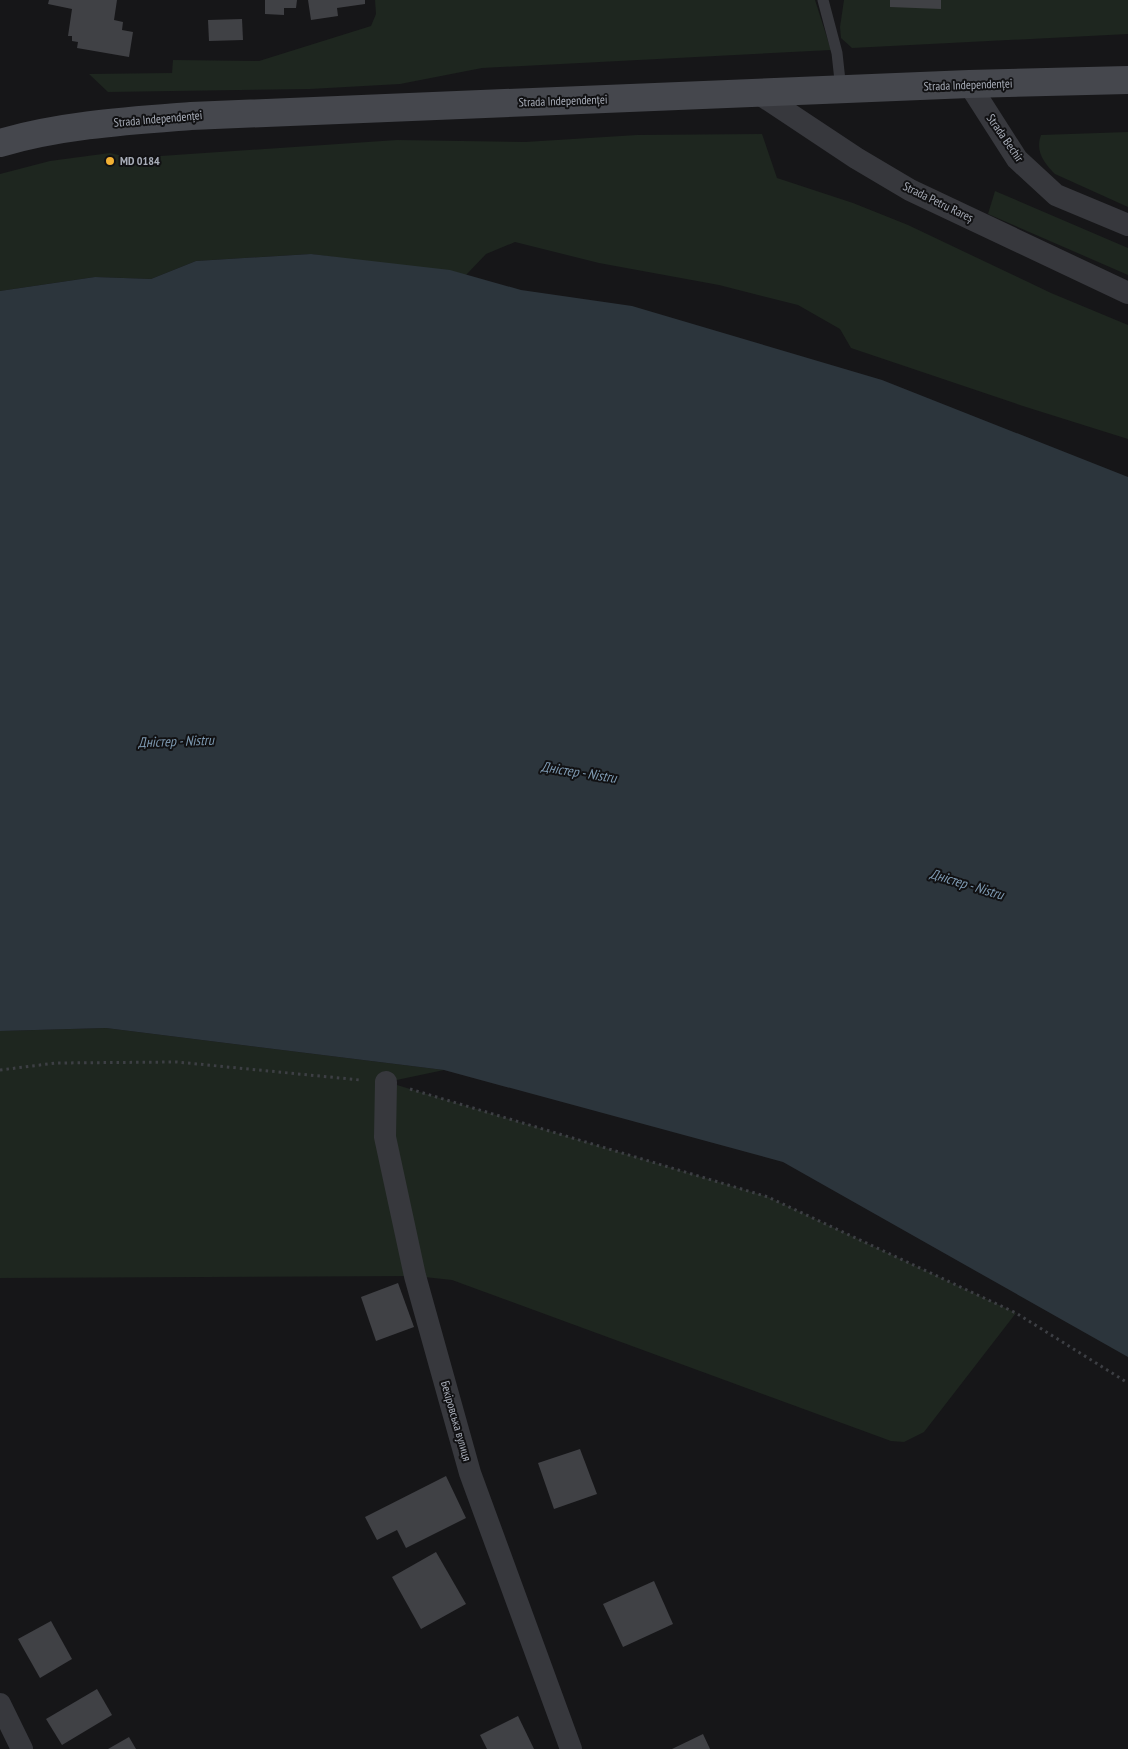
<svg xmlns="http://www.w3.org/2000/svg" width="1128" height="1749" font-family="'PT Sans Narrow',sans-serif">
	<rect width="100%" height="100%" fill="#161618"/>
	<g fill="#1e261f">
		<polygon points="375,0 815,0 831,50 482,68 400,84 310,89 108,92 89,74 172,73 173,60 259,61 371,26 376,14"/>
		<polygon points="844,0 1128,0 1128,34 852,48 841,38 840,27"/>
		<path d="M1128 132V207L1055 174C1044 163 1035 151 1041 135Z"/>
		<polygon points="762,134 777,178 853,203 908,225 1051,293 1128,325 1128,439 1026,407 851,348 840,329 798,305 719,285 599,263 515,242 486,254 466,275 311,254 196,261 151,279 95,277 0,291 0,174 50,161 110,153 131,158 397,140 525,142 637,135"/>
		<polygon points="995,191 1128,248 1128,275 988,214"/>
		<polygon points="106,1028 444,1070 387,1082 768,1197 1016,1313 924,1432 904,1442 891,1441 452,1280 415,1276 0,1278 0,1031"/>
	</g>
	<polygon fill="#2c353c" points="311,254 450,270 521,290 632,306 882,380 1128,477 1128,1357 783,1162 444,1070 106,1028 0,1031 0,291 95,277 151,279 196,261"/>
	<g fill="#404145">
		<polygon points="49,0 117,0 114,20 123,22 122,30 133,32 129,57 77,48 78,42 72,41 72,36 68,36 72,9 48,4"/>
		<polygon points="265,0 297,0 296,8 284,8 284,15 265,14"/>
		<polygon points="308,0 365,0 365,4 337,8 338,16 311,20"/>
		<polygon points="890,0 941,0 941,9 890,7"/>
		<polygon points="242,19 243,40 209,41 208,20"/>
		<polygon points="398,1283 414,1327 376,1341 361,1297"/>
		<polygon points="580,1449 597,1494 554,1509 538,1463"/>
		<polygon points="446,1476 466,1518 406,1548 397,1530 377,1540 365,1517"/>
		<polygon points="436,1552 466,1604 421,1629 392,1577"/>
		<polygon points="654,1581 673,1624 623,1647 603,1604"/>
		<polygon points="51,1621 72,1659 40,1678 18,1639"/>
		<polygon points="97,1689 112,1715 62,1745 46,1719"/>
		<polygon points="518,1716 534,1749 487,1749 480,1735"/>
		<polygon points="703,1734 710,1749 672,1749"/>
		<polygon points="129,1737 136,1749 108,1749"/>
	</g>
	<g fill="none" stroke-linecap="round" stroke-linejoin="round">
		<g stroke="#3d3f44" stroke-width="3" stroke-dasharray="2.5 4" stroke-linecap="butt">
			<polyline points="0,1070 56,1063 177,1062 360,1080"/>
			<polyline points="410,1089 768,1197 1016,1313 1128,1383"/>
		</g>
		<polyline stroke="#37383d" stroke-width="11" points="823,0 837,53 841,90"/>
		<g stroke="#37383d" stroke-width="22">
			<polyline points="969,84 1017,159 1056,195 1128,225"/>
			<polyline points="758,93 856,158 910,190 1128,293"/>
			<polyline points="386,1082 385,1137 415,1276 470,1473 571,1749"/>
			<polyline points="0,1704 22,1749"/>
		</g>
		<path stroke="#45474d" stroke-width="28" d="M0 143C62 125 127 121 191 116L969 84 1128 80"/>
	</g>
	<circle fill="#f2b134" stroke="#111113" stroke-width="2" cx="110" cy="161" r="5"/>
	<g text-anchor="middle" stroke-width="4" stroke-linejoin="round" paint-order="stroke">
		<g font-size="12" fill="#a8adb8" stroke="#111113">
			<text transform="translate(968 85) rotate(-2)" y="4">Strada Independenței</text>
			<text transform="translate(563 101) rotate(-2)" y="4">Strada Independenței</text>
			<text transform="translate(158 119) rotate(-5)" y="4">Strada Independenței</text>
			<text transform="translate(1005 138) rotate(55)" y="4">Strada Bechir</text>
			<text transform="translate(938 202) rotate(26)" y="4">Strada Petru Rareș</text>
			<text transform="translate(456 1421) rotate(74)" y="4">Бекіровська вулиця</text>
		</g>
		<g font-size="12" font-weight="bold" fill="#a8adb8" stroke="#111113" text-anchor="start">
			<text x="120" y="165">MD 0184</text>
		</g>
		<g font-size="14" font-style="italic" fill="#7f9bb3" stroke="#111113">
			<text transform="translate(176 741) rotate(-2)" y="5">Дністер - Nistru</text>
			<text transform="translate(579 772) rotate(9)" y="5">Дністер - Nistru</text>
			<text transform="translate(967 884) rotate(17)" y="5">Дністер - Nistru</text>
		</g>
	</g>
</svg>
